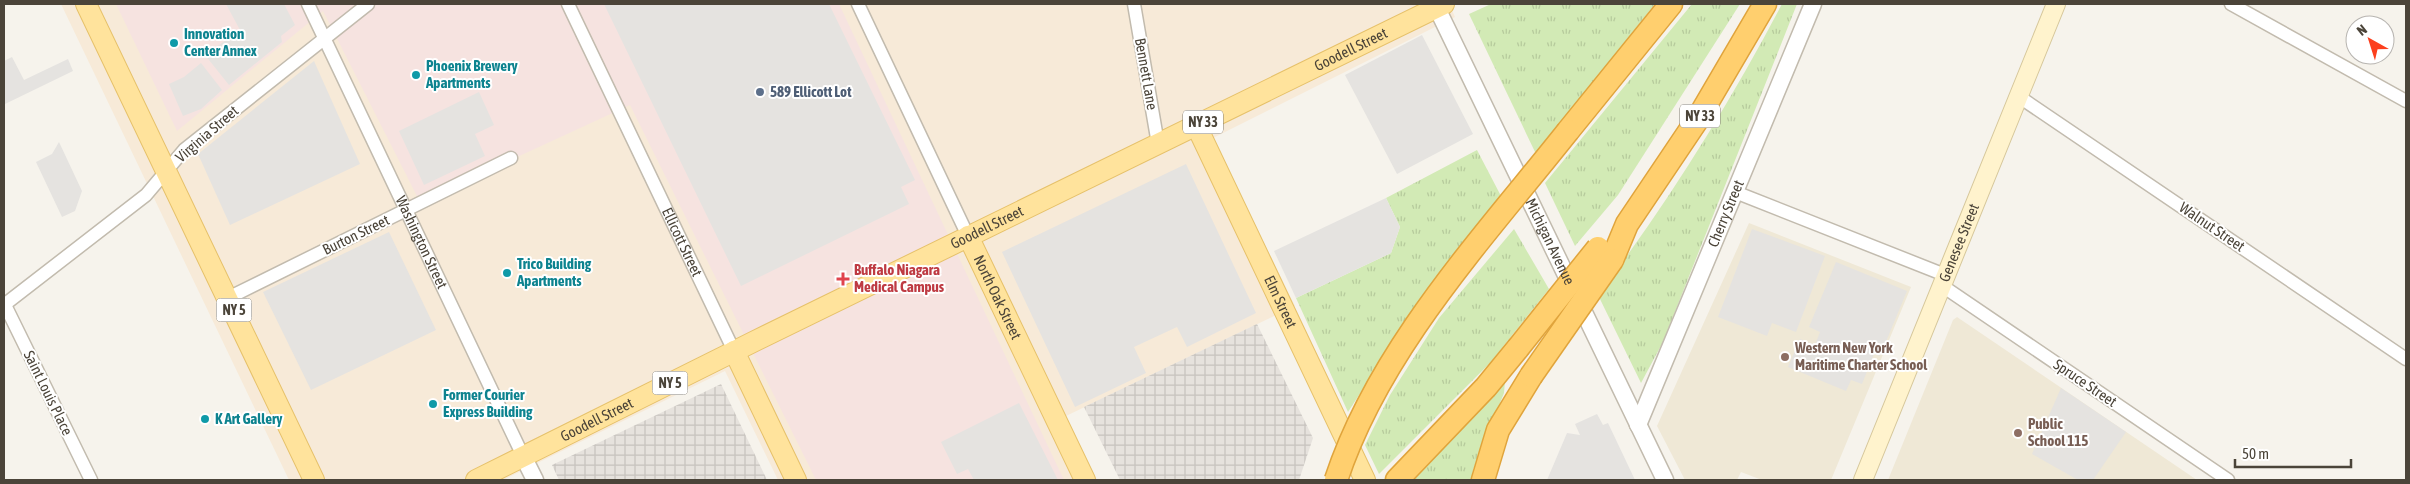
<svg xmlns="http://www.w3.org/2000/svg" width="2410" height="484" font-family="'Asap Condensed',sans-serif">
	<defs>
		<pattern id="industrial-grid" width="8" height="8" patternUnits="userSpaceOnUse" patternTransform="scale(1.25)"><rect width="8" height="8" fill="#e6e2dd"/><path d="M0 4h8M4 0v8" fill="none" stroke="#c7c3be"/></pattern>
		<pattern id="grass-tufts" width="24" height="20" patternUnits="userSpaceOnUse" patternTransform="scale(1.25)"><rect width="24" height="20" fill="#d2eab5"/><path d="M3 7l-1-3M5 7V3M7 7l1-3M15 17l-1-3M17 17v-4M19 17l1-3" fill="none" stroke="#b6ca9c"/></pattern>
	</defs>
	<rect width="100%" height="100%" fill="#f6f3ec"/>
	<polygon fill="#f7ead8" points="61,4 1449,4 1455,17 1213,138 1295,306 1066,416 1097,480 778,480 725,371 503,480 289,480"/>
	<g fill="url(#industrial-grid)">
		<polygon points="1257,324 1313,438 1299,480 1120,480 1084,407"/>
		<polygon points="721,384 767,480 559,480 552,465"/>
	</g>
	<g fill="#efe8d6">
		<polygon points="1749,223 1911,287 1831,480 1762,480 1741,472 1737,480 1685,480 1657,426"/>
		<polygon points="1957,317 2197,480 1888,480 1953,320"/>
	</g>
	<polygon fill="#f6e3e0" points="116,4 839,4 1064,480 816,480 630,105 420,202 323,11 177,131"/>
	<g fill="url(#grass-tufts)">
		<polygon points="1491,4 1655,4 1536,154 1469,14"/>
		<polygon points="1692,4 1740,4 1618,195 1575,246 1545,183"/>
		<path d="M1782 4H1797L1663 342 1641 383 1598 295C1667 204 1729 105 1782 4Z"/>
		<polygon points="1477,150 1501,196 1381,361 1348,412 1296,298 1391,253 1400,227 1386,198"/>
		<polygon points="1514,229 1549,289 1490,363 1379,474 1365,445 1390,395 1439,318"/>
		<polygon points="1505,381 1504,393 1473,470 1472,480 1414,480"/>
	</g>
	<g fill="#e5e3e0">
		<polygon points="226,4 284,4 295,25 281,36 282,42 229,85 205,55 240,30"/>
		<polygon points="604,4 829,4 915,180 901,187 909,204 741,286"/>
		<polygon points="1422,35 1473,134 1397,174 1345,75"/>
		<polygon points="12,57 24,80 68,59 73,71 5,104 4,61"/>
		<polygon points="314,61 360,164 230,225 198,154"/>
		<polygon points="201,63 222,90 201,109 183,116 169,84 184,77"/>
		<polygon points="479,92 494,125 475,134 485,156 424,185 399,131"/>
		<polygon points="59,142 82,191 75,211 62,217 36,162 52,154"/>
		<polygon points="1186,164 1256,313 1187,347 1177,327 1134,347 1146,373 1075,407 1002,252"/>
		<polygon points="1386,198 1400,227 1391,253 1296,298 1274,251"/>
		<polygon points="1752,229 1825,256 1796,332 1772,323 1767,336 1718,317"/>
		<polygon points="389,232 436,330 311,390 263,292"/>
		<polygon points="1836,262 1907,291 1880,356 1874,354 1862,384 1851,380 1846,391 1788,367 1800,339 1815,345 1820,332 1809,327"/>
		<polygon points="2061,388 2126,432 2093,480 2078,480 2032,454"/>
		<polygon points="1019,403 1058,480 974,480 968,469 957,474 941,442"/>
		<polygon points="1597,414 1603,425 1608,423 1635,480 1547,480 1567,433 1580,435 1575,424"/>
	</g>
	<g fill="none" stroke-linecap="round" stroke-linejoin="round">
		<defs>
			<g id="minor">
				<path id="s1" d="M308 4 523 456"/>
				<path id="s2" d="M568 4 734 351"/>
				<polyline points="858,4 968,236"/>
				<polyline points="1134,4 1158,144"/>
				<polyline points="2231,4 2406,101"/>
				<polyline points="2018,96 2406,359"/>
				<polyline points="1735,192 1945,275"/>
				<polyline points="1941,285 2228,480"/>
				<polyline points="228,298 511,158"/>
				<polyline points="4,305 146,195 184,150 368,4"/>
				<polyline points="5,305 91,480"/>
			</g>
			<g id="tertiary">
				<path id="s3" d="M1435 4 1665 480"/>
				<path id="s4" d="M1638 425 1813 4"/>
				<polyline points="523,456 535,480"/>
			</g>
			<g id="secondary">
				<path id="s5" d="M1863 480 2056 4"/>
			</g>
			<g id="primary">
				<polyline points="86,4 314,480"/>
				<path id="s6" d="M1196 125 1365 480"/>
				<path id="s7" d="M968 236 1085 480"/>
				<polyline points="734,351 796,480"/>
				<path id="s8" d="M476 480 753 342 1444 4"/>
			</g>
			<g id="motorway">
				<polyline points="1568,131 1671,4"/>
				<polyline points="1612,260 1627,224 1697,120 1765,4"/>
				<polyline points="1397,480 1486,387 1518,348"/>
				<polyline points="1483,480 1498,430 1531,376"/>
			</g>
		</defs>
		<use href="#minor" stroke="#c2bbae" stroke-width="15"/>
		<use href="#tertiary" stroke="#c2bbae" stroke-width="19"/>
		<use href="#secondary" stroke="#d6c79b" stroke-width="20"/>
		<use href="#primary" stroke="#e6c16a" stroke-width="22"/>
		<use href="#motorway" stroke="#e0a43c" stroke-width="25"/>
		<use href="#minor" stroke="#fff" stroke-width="12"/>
		<use href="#tertiary" stroke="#fff" stroke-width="16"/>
		<use href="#secondary" stroke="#fff3cd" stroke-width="18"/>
		<use href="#primary" stroke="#ffe39c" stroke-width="20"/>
		<use href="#motorway" stroke="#ffcf6e" stroke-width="22"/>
		<defs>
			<g id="motorway-bridge">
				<polyline points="1518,348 1598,248"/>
				<polyline points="1531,376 1612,260"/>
				<path d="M1336 480C1379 349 1483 238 1568 131"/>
			</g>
		</defs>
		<use href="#motorway-bridge" stroke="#e0a43c" stroke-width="25" stroke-linecap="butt"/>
		<use href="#motorway-bridge" stroke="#ffcf6e" stroke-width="22"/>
	</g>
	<g fill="#0f9aa8" stroke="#fff" stroke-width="2">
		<circle cx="174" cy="43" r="5"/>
		<circle cx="416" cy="75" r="5"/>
		<circle cx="507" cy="273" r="5"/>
		<circle cx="433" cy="404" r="5"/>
		<circle cx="205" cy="419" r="5"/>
	</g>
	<circle fill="#5c6f8a" stroke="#fff" stroke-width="2" cx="760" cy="92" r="5"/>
	<path fill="#e0444e" stroke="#fff" stroke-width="2" d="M840.5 271.5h5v5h5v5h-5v5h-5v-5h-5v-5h5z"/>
	<g fill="#8d6e63" stroke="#fff" stroke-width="2">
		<circle cx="1785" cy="357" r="5"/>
		<circle cx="2018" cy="433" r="5"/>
	</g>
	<g text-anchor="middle" stroke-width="4" stroke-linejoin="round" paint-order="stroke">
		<g fill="#fff" stroke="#817c74" stroke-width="1">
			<rect x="1680" y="104.5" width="40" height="23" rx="4"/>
			<rect x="1183" y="110.5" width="40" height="23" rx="4"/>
			<rect x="216.5" y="298.5" width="35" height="23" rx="4"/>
			<rect x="652.5" y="371.5" width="35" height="23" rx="4"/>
		</g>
		<g font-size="14" font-weight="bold" fill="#4b4439">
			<text x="1700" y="121">NY 33</text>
			<text x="1203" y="127">NY 33</text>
			<text x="234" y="315">NY 5</text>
			<text x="670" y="388">NY 5</text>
		</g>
		<g font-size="15" font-weight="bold" fill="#0d838f" stroke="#fff" text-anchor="start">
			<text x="184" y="39">Innovation<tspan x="184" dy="17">Center Annex</tspan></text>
			<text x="426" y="71">Phoenix Brewery<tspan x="426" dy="17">Apartments</tspan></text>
			<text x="517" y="269">Trico Building<tspan x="517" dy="17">Apartments</tspan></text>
			<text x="443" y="400">Former Courier<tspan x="443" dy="17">Express Building</tspan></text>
			<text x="215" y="424">K Art Gallery</text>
		</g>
		<g font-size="15" fill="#4b4439" stroke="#fff">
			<text dy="5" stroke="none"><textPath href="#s8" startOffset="975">Goodell Street</textPath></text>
			<text transform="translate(1146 74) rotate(80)" y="5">Bennett Lane</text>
			<text transform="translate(207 134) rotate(-41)" y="5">Virginia Street</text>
			<text dy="5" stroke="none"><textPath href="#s4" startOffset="229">Cherry Street</textPath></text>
			<text transform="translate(2212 227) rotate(34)" y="5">Walnut Street</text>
			<text dy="5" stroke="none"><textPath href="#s8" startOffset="570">Goodell Street</textPath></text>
			<text transform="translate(356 235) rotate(-26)" y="5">Burton Street</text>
			<text dy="5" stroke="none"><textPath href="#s1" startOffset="264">Washington Street</textPath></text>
			<text dy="5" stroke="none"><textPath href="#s2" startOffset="264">Ellicott Street</textPath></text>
			<text dy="5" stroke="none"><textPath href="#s3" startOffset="264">Michigan Avenue</textPath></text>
			<text dy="5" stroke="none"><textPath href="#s5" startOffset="256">Genesee Street</textPath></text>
			<text dy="5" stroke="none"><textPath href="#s7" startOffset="68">North Oak Street</textPath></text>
			<text dy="5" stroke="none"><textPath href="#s6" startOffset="196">Elm Street</textPath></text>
			<text transform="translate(2085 383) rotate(34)" y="5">Spruce Street</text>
			<text transform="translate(48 393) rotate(64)" y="5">Saint Louis Place</text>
			<text dy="5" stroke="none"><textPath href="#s8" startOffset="135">Goodell Street</textPath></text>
		</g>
		<g font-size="15" font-weight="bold" fill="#4e5e75" stroke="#fff" text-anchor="start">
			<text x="770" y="97">589 Ellicott Lot</text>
		</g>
		<g font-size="15" font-weight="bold" fill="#be3a42" stroke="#fff" text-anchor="start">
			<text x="854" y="275">Buffalo Niagara<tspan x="854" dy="17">Medical Campus</tspan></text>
		</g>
		<g font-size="15" font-weight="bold" fill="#785e54" stroke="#fff" text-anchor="start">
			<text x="1795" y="353">Western New York<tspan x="1795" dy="17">Maritime Charter School</tspan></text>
			<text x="2028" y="429">Public<tspan x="2028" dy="17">School 115</tspan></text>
		</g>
	</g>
	<rect width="2410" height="484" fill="none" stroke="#4b4439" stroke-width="10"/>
	<g transform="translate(2370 40) rotate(321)"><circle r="24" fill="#ffffff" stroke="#b7b4b0"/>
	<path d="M0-4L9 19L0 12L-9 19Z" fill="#fc3f1d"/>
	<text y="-8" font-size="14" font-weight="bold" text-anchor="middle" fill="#4b4439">N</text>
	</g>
	<path d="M2235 459v8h116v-8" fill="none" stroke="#4b4439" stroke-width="2.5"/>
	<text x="2242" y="459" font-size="15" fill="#4b4439" stroke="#ffffff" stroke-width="4" paint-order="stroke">50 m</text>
</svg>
